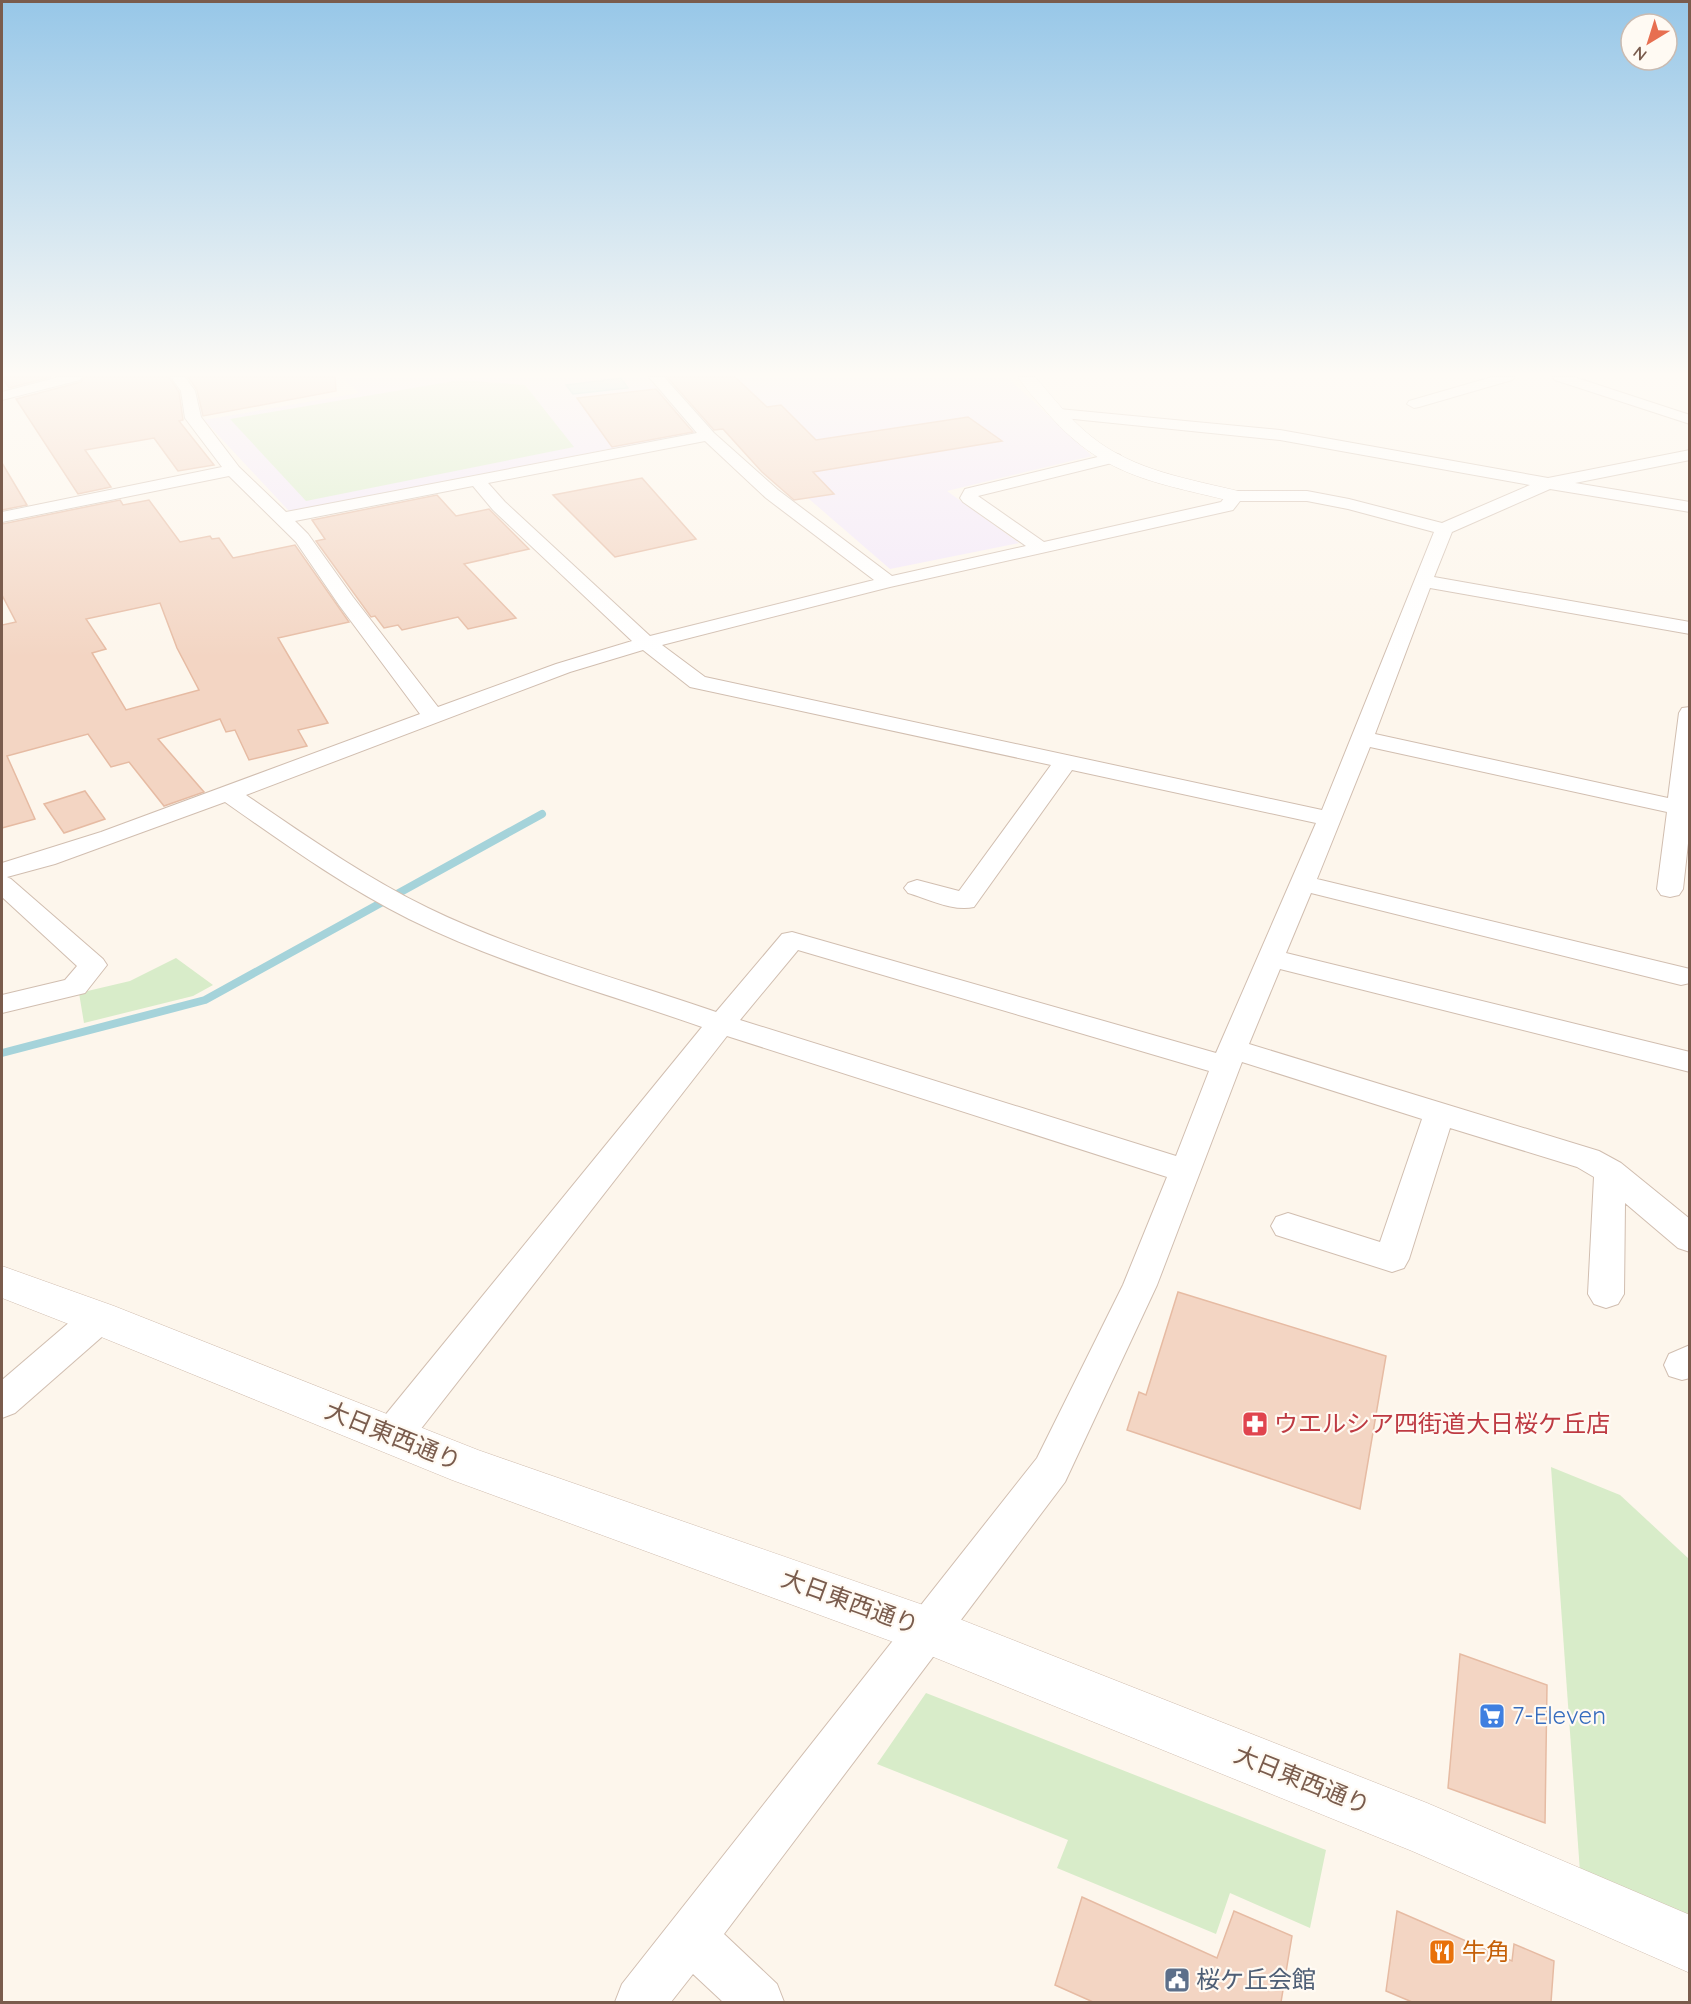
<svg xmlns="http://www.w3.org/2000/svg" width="1691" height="2004" font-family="Quicksand,'Noto Sans JP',sans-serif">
	<rect width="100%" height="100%" fill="#fdf6ec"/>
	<g fill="#f3e8fa">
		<polygon points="342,377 647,377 695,433 690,436 293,512 289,511 204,420 359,393"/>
		<polygon points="672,377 1007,377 1092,456 947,491 1019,543 890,569 698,403"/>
	</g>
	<g fill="#d8ecc9">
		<polygon points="460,380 525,385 574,447 306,501 230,419"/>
		<polygon points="176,958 213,985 193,996 84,1023 79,993 130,981"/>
		<polygon points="1551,1467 1620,1495 1689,1559 1689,1915 1580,1872"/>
		<polygon points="926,1693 1326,1850 1310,1928 1230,1893 1216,1934 1057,1868 1068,1840 877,1764"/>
	</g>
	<polygon fill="#bfe3e8" stroke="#a5d3da" stroke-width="1.5" points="621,378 628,388 573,394 566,385"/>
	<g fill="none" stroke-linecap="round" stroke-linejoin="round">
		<polyline stroke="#a5d3da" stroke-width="8" points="2,1053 205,1000 542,814"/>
	</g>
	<g fill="#f3d5c3" stroke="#e6bba3" stroke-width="1.5" fill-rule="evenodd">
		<polygon points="2,377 51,377 9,388"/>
		<polygon points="84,377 169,377 179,392 183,420 179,421 214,465 178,471 154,438 85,450 111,487 78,494 16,399 81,382"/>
		<polygon points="188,377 335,377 336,391 203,416 197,390"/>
		<polygon points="667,377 735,377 767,407 781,405 816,440 968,417 1002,441 813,472 834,494 794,500 762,472 723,429 714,430"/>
		<polygon points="656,389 693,432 612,447 577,398"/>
		<polygon points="2,463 27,505 2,510"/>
		<polygon points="642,478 696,539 615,557 553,495"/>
		<polygon points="437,495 456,516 489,509 529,549 464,564 516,618 468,629 458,617 402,630 398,625 384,628 375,616 371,617 316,541 325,539 312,520"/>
		<path d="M120 500 123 505 149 500 180 542 210 536 212 539 219 538 233 558 295 545 349 622 278 638 328 723 298 730 307 746 249 760 235 730 226 732 220 719 158 739 204 792 164 806 129 762 111 767 88 734 7 756 35 819 2 828V625L16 622 2 595V524ZM160 603 177 648 199 690 126 710 92 653 106 649 86 619Z"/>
		<polygon points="85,791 105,819 64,833 44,804"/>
		<polygon points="1178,1292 1386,1356 1360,1509 1127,1430 1139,1392 1146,1395"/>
		<polygon points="1460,1654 1547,1685 1545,1823 1448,1788"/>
		<polygon points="1082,1897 1217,1958 1234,1911 1292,1936 1281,2002 1093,2002 1055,1985"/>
		<polygon points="1397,1911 1512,1961 1514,1944 1554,1961 1551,2002 1412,2002 1386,1991"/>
	</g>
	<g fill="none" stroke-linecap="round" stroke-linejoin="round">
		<defs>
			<g id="minor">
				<polygon points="59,377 82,377 80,380 2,400 2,392"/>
				<path d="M171 377H185L195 391 201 417 239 467 286 512 697 433 649 377H664L714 433 778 490 892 576 1026 546 963 502 960 498 965 489 1114 453 1120 455 1122 458 1120 461 978 496 1044 542 1221 502 1229 492 1235 491H1307L1349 499 1442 523 1530 485 1280 440 1054 417 1051 414 1054 411 1059 409 1280 430 1548 478 1690 450V460L1575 483 1690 502V512L1550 489 1452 532 1434 577 1690 622V634L1430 588 1375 734 1668 798 1679 713 1682 708 1690 707V825L1683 889 1679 895 1670 897 1661 895 1657 889 1667 812 1370 747 1317 879 1690 969V983L1681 985 1311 893 1286 953 1690 1052V1072L1280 969 1249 1044 1599 1151 1621 1163 1690 1219V1252L1678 1248 1625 1203 1624 1294 1618 1304 1606 1308 1594 1304 1588 1294 1594 1177 1577 1167 1450 1128 1409 1259 1404 1268 1392 1272 1276 1235 1271 1226 1276 1217 1288 1213 1380 1242 1422 1119 1242 1062 1157 1285 1065 1482 724 1934 777 1984 784 2002H723L693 1974 671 2002H615L622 1984 1037 1458 1123 1285 1167 1177 727 1036 406 1448 392 1453 378 1448 373 1436 378 1424 702 1027C605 993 502 965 409 919 343 886 285 844 225 802L55 864 7 877 11 879 103 959 107 965 85 993 2 1013V995L65 980 77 966 2 897V863L101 832 420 714 339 605 296 542 229 476 2 522V512L222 467 185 418 181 391ZM705 441 766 498 874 580 650 636 505 502 488 483ZM473 486 493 510 632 641 556 664 438 707 353 597 308 534 295 521ZM1240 501H1307L1348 509 1434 532 1322 810 705 677 662 645 890 587 1233 510ZM643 650 690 687 1051 765 959 891 917 880 908 883 904 888 908 893C928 899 954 912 974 907L1072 770 1316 823 1216 1053 792 932 782 934 716 1012C620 979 519 952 428 908 363 876 305 835 246 795L570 672ZM798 950 1209 1071 1176 1156 740 1020Z"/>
				<polygon points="1492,377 1514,377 1512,380 1419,407 1414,408 1407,404 1409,401"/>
				<polygon points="1553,377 1574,377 1690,415 1690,424 1555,380"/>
				<polygon points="99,1304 112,1308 117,1318 112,1328 15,1413 2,1418 2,1380 86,1308"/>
				<polygon points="1690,1345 1690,1378 1682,1380 1669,1376 1664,1365 1669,1354"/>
			</g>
			<g id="tertiary">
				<path d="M1018 377H1035C1053 397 1070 420 1092 437 1134 471 1190 479 1242 492L1245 496 1242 500 1235 502C1154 482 1101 477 1044 409 1035 399 1025 388 1018 377Z"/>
				<polygon points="2,1266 114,1306 478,1450 929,1607 1427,1803 1690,1915 1690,1973 1412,1851 926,1654 452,1480 84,1330 2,1298"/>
			</g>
		</defs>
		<use href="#minor" stroke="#d1beb0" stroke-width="2"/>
		<use href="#tertiary" stroke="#d1beb0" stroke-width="1"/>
		<use href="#minor" fill="#fff" fill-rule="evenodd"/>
		<use href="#tertiary" fill="#fff" fill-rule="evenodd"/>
	</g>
	<linearGradient id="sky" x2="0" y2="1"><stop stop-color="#97c7e8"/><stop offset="0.57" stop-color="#fefbf6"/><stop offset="1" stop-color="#fefbf6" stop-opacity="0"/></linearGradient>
	<rect width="1691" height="657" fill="url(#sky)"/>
	<defs>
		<symbol id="pharmacy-square" viewBox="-11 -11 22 22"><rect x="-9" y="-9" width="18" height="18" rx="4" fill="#e0444e" stroke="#fffaf3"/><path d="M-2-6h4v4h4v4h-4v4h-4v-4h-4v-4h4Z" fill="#fff"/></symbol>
		<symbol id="supermarket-square" viewBox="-11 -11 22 22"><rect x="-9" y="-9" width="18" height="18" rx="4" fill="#3f7fe0" stroke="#fffaf3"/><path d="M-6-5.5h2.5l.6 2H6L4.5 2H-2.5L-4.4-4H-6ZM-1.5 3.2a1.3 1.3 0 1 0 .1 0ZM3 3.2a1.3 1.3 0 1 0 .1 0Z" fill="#fff"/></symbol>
		<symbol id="restaurant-square" viewBox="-11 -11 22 22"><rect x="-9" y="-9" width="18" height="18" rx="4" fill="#e8710a" stroke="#fffaf3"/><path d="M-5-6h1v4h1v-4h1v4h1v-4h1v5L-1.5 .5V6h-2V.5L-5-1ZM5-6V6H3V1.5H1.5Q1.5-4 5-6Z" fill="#fff"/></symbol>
		<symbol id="civic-square" viewBox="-11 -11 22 22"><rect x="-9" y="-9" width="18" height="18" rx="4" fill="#5c6f8a" stroke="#fffaf3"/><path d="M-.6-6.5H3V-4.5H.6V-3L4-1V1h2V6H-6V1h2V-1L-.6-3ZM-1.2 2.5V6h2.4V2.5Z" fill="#fff"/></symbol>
	</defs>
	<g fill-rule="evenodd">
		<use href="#pharmacy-square" x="1240" y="1409" width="30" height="30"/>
		<use href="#supermarket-square" x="1477" y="1701" width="30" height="30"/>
		<use href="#restaurant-square" x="1427" y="1937" width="30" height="30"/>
		<use href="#civic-square" x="1162" y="1965" width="30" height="30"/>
	</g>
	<g text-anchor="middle" stroke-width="4.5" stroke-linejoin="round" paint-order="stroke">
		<g font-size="24" fill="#be3a42" stroke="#fffaf3" text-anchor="start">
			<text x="1274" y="1432">ウエルシア四街道大日桜ケ丘店</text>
		</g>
		<g font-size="24" fill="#7a5c4d" stroke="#fffaf3">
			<text transform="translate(393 1436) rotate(22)" y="8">大日東西通り</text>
			<text transform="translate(850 1602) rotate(20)" y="8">大日東西通り</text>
			<text transform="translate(1302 1780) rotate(22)" y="8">大日東西通り</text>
		</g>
		<g font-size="24" fill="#366cbe" stroke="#fffaf3" text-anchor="start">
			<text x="1512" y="1724">7-Eleven</text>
		</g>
		<g font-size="24" fill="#c56008" stroke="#fffaf3" text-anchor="start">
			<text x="1462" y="1960">牛角</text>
		</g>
		<g font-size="24" fill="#4e5e75" stroke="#fffaf3" text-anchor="start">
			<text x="1196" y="1988">桜ケ丘会館</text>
		</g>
	</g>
	<rect width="1691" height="2004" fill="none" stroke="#7a5c4d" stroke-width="6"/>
	<g transform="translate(1649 42) rotate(218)"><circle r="28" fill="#fffaf3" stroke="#cabbb1" stroke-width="1.5"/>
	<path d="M0-4.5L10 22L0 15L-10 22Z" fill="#e76f51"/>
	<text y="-9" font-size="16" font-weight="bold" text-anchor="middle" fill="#7a5c4d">N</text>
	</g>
</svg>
